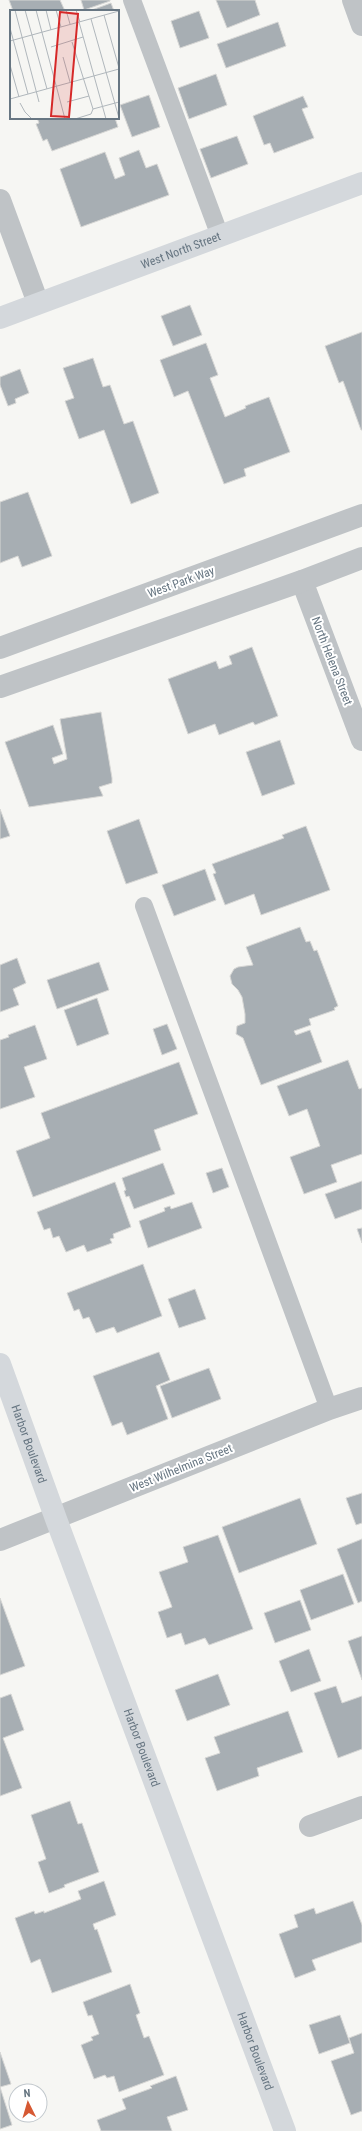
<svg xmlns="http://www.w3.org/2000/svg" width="362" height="2131" font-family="'Roboto Condensed',sans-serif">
	<rect width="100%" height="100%" fill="#f6f6f3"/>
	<g fill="#a7aeb3" stroke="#d7d7d5">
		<polygon points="9,0 60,0 65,11 13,11"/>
		<polygon points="81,0 110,0 110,1 84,10"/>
		<polygon points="216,0 255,0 260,15 227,28"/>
		<polygon points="111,3 114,11 89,11"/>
		<polygon points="199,11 209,38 180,48 171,21"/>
		<polygon points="278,22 286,46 226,68 217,44"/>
		<polygon points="216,74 227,105 189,119 178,88"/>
		<polygon points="149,95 160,127 132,137 120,105"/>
		<polygon points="303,96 308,107 302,109 314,138 274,153 270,143 264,145 253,116"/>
		<polygon points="37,118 115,118 118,127 52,151 47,139 43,141 36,124 39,123"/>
		<polygon points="237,136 248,164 211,178 200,149"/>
		<polygon points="139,150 146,168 157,164 169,195 81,227 60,169 105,152 115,179 125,175 119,158"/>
		<polygon points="190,305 202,335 173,346 161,316"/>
		<polygon points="362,332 362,430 361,430 343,381 339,383 325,346"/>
		<polygon points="206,343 218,375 210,378 225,417 246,408 245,406 269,397 290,452 244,469 246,476 224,484 188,391 174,397 160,360"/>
		<polygon points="93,358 103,387 110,385 124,424 133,421 159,493 131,504 104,430 79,439 65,401 74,398 63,368"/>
		<polygon points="20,369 29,393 15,399 16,403 8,406 0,385 0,377"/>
		<polygon points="28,492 52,556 22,567 18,556 0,563 0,502"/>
		<polygon points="252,647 278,716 255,725 253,722 219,735 215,724 188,734 168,679 216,661 219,669 232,664 229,656"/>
		<polygon points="101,712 112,778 112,783 99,787 103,796 29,807 5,742 53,725 63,754 52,758 54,764 67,759 60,719"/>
		<polygon points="280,740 295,784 262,796 246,752"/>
		<polygon points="0,809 10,836 0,839"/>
		<polygon points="139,819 158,873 126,884 107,831"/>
		<polygon points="306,826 330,890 261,915 254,894 225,905 213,874 216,873 212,864 284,838 282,835"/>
		<polygon points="205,869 216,900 174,916 162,885"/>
		<polygon points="300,927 306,942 310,941 314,951 317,950 338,1006 334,1008 335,1010 309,1019 311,1025 294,1031 296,1035 310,1030 322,1062 261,1085 243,1038 236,1034 237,1026 245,1023 245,1014 242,997 238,990 232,984 230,976 234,969 238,967 253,965 246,947"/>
		<polygon points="17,958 26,983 13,989 19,1005 0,1012 0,965"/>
		<polygon points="99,962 109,990 57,1009 47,980"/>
		<polygon points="97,998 109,1034 77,1046 64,1010"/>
		<polygon points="167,1024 177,1049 162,1055 153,1029"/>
		<polygon points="35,1025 47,1059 24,1067 35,1097 0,1109 0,1040 9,1037 8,1035"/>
		<polygon points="348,1060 359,1089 362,1088 362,1154 331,1165 337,1182 304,1194 290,1157 320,1146 307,1109 289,1116 277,1086"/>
		<polygon points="179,1062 198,1114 154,1130 161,1150 33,1197 16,1151 50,1138 41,1113"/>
		<polygon points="163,1163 175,1194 134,1209 129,1196 126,1197 124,1191 126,1190 122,1178"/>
		<polygon points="222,1168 229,1187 213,1193 206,1173"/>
		<polygon points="362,1181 362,1209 335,1219 325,1194"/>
		<polygon points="115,1182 131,1227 113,1234 114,1238 110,1239 112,1243 87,1252 84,1245 66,1252 59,1236 53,1238 50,1228 44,1230 37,1212"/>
		<polygon points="192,1202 202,1228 148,1248 139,1221 165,1211 164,1208 170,1206 171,1209"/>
		<polygon points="362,1228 362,1243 357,1229"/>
		<polygon points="143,1264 162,1316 117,1333 114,1327 96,1333 89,1317 83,1319 79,1309 74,1311 67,1293"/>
		<polygon points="195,1289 206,1319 179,1328 168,1299"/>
		<polygon points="159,1352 170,1380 156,1386 168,1419 127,1435 122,1422 112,1426 93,1376"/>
		<polygon points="209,1368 221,1399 172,1418 160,1386"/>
		<polygon points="362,1493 362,1523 356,1525 346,1498"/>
		<polygon points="300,1498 317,1544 239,1573 222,1527"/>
		<polygon points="218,1535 253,1629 209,1645 205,1638 185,1645 181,1633 167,1638 158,1612 172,1607 159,1572 188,1562 183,1547"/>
		<polygon points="362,1539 362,1601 358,1603 337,1549"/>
		<polygon points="343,1574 354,1604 311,1620 300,1590"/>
		<polygon points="0,1598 25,1666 0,1675"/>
		<polygon points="300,1600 311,1630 275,1643 264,1613"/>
		<polygon points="362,1636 362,1680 348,1641"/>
		<polygon points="309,1649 321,1681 291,1692 279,1661"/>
		<polygon points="218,1674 230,1705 187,1721 175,1690"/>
		<polygon points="336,1686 342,1703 362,1696 362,1749 338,1758 314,1693"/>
		<polygon points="11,1694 24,1730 3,1738 22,1788 0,1796 0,1698"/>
		<polygon points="288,1711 303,1752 257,1768 259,1776 217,1791 205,1758 220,1753 214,1737"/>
		<polygon points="70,1801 78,1824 82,1823 99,1872 64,1885 65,1887 49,1893 38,1862 46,1859 31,1815"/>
		<polygon points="104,1881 116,1915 93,1924 95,1930 97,1929 112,1972 52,1993 40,1959 31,1963 15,1918 34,1911 35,1914 44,1911 44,1913 81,1899 78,1891"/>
		<polygon points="353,1901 362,1925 362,1942 312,1960 316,1970 295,1978 279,1934 298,1927 294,1915 314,1908 316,1914"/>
		<polygon points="130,1984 140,2013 136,2015 144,2038 149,2036 164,2075 119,2092 114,2076 107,2078 105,2075 94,2079 81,2045 93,2040 91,2037 99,2034 92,2015 88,2016 83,2002"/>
		<polygon points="340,2015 350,2043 319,2054 309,2025"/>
		<polygon points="362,2033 362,2111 351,2115 331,2061 354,2053 349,2038"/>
		<polygon points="0,2052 11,2084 0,2087 12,2125 0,2129"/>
		<polygon points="176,2076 188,2110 167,2117 172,2131 101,2131 97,2120 126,2109 122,2099 152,2088 150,2086"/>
	</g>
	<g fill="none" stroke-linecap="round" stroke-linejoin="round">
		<g stroke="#bfc3c6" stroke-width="18">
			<polyline points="132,0 220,236"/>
			<polyline points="144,906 329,1409"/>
		</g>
		<g stroke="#bfc3c6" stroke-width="22">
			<polyline points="353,0 362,25"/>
			<polyline points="0,200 38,303"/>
			<polyline points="302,581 362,740"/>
			<polyline points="0,648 362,515"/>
			<polyline points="0,687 302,581 362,558"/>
			<polyline points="0,1540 329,1409 362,1398"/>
			<polyline points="310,1826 362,1807"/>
		</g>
		<path stroke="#d4d8dc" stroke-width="22" id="s1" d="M0 318 362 183"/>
		<path stroke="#d4d8dc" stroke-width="22" id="s2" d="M0 1364 56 1519 285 2131"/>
	</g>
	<g text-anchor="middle" stroke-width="4" stroke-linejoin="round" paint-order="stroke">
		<g font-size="12" fill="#677682" stroke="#fff">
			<text dy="4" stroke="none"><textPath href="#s1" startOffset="193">West North Street</textPath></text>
			<text transform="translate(181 582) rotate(-20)" y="4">West Park Way</text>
			<text transform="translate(332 661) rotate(69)" y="4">North Helena Street</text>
			<text dy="4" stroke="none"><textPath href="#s2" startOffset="85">Harbor Boulevard</textPath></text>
			<text transform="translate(181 1468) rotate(-22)" y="4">West Wilhelmina Street</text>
			<text dy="4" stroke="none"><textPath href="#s2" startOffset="409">Harbor Boulevard</textPath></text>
			<text dy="4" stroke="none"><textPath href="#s2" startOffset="733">Harbor Boulevard</textPath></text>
		</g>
	</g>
	<g transform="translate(10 10)">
		<rect width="109" height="109" fill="#f6f6f3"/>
		<path fill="none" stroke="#b0b7bc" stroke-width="1" d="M5 0 29 92M15 0 37 79M26 0 55 109M36 0 41 20M46 0 51 17M56 0 60 14M66 0 70 12M94 5 109 58M81 9 109 108M69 12 96 109M0 18 18 84M0 31 109 1M62 32 83 99M41 37 73 27M53 47 60 72M0 55 9 87M0 89 109 59M57 92 79 86M10 93 15 102 22 109M65 109 81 104 83 99 109 92"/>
		<path fill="#d62828" fill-opacity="0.15" stroke="#d62828" stroke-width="2" d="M50 2 68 4 59 107 41 106Z"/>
		<rect width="109" height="109" fill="none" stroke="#677682" stroke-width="2"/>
	</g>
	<g transform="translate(28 2103) rotate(355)"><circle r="19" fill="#ffffff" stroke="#c2c8cd"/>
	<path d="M0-3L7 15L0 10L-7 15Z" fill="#d65933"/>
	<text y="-6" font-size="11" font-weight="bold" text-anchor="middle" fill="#677682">N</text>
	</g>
</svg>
